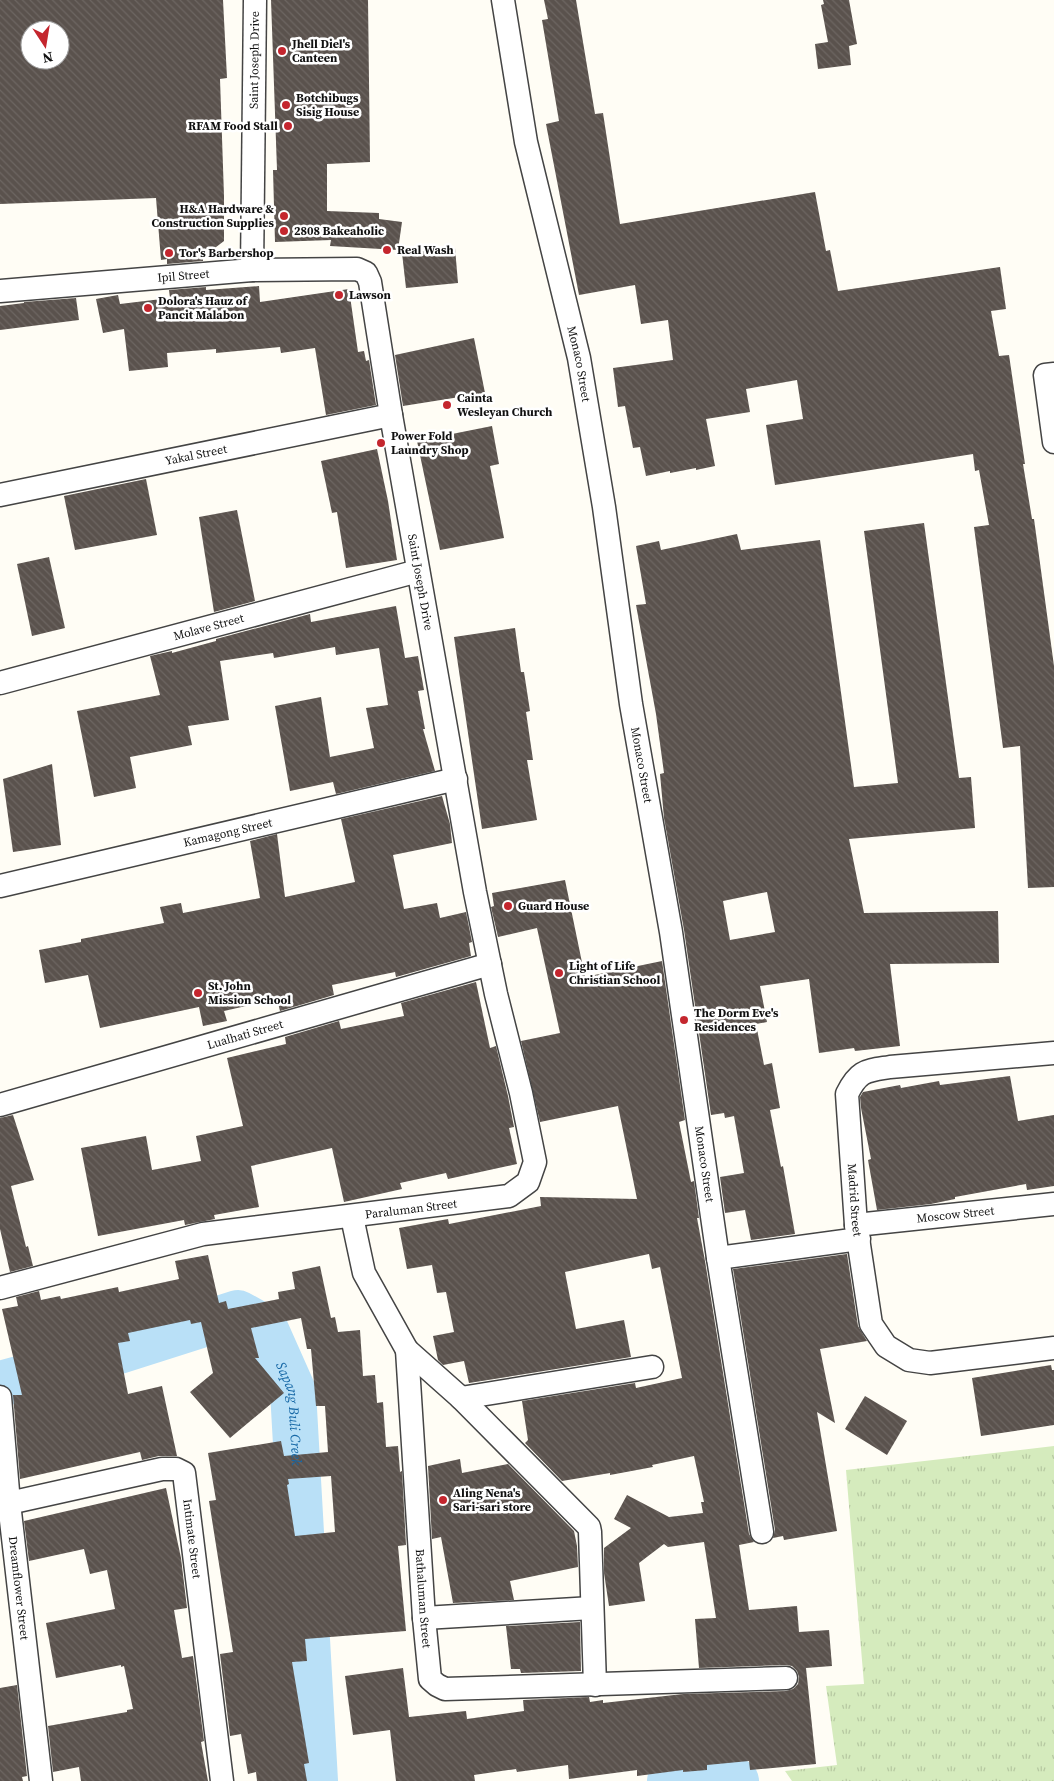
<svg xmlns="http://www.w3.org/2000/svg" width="1054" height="1781" font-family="'Source Serif 4',serif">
	<defs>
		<pattern id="grass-tufts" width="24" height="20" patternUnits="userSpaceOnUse" patternTransform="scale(1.25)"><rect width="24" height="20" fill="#d5ebbd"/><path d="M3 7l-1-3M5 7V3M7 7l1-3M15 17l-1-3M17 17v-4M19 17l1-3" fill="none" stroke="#b6c8a1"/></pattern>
		<pattern id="building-back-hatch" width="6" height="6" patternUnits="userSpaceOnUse" patternTransform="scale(1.25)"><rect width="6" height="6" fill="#5a524d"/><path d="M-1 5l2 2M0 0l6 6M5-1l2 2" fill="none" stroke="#6d6662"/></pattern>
	</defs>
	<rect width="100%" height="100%" fill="#fffdf5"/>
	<polygon fill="url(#grass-tufts)" points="1054,1446 1054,1781 792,1781 785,1771 837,1765 826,1686 864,1684 846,1470"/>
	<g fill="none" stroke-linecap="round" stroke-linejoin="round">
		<g stroke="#b9e0f7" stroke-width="46">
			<path id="s1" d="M0 1384 103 1356 238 1313 265 1328 293 1391 315 1781"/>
			<polyline points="670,1781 719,1776 736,1781"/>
		</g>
	</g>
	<g fill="url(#building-back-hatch)" fill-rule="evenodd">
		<path d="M0 0H223L227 78 220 79 224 196V241L203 257V261L167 264V259L161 260 156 198 0 204ZM30 30H60V60H30Z"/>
		<polygon points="271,0 368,0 370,162 327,164 327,211 379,213 379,219 402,222 398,250 330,246 331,240 275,242 273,170 277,170"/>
		<polygon points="544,0 576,0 595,114 603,113 620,224 815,192 826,251 830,250 838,291 1000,267 1006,309 991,311 999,356 1009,355 1025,464 1023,464 1032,519 1034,519 1054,666 1054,887 1028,888 1020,746 1003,748 974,527 989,525 979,470 975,471 973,454 775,485 766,425 803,419 797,380 746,389 750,412 706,419 715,466 696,470 696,468 670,473 670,471 646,476 640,447 633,448 625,406 618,407 613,368 673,360 668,320 641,324 635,285 579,295 546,124 559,121 542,20 548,19"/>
		<polygon points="823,0 849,0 857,44 849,46 851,65 818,69 815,44 828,42 821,5 824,4"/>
		<polygon points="455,248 458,283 406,288 402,253"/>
		<polygon points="259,286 260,302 349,289 358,352 364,351 366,361 369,360 376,405 326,415 315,348 281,353 280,347 216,353 216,349 167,353 168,367 129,371 124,329 103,333 96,299 118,295 120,304 170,298 169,290 206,287 206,290"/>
		<polygon points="76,298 79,320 0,330 0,306 24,303 24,302"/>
		<polygon points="474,338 485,393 403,406 395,355"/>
		<polygon points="492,426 499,464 490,466 504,538 440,550 417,441"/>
		<polygon points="377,449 388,501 397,560 346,568 337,512 332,513 321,461"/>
		<polygon points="146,479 157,535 75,550 64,496"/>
		<polygon points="237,510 255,601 214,612 199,517"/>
		<path d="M924 523 959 778 971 777 975 828 849 839 864 913 998 911 999 963 890 964 900 1046 855 1051 854 1048 819 1053 809 979 760 986 767 1022 756 1024 764 1065 772 1063 780 1108 770 1110 781 1167 783 1166 795 1234 751 1240 745 1210 725 1213 720 1177 744 1173 734 1116 725 1118 724 1113 711 1115 684 930 664 818 660 774 664 773 656 714 636 605 646 604 636 546 659 541 661 550 737 534 741 550 820 540 854 787 898 783 864 531ZM767 892 775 932 730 940 723 901Z"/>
		<polygon points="49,557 65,628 32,636 17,564"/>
		<polygon points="396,606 405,658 418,656 424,690 418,691 425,729 423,729 435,771 336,794 333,782 290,791 275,706 321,697 330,757 374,748 366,708 388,705 379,648 336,655 335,647 274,658 273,653 220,661 229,720 188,726 192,745 130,757 136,788 94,797 77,711 160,695 150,656 172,651 172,653 216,641 216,639 310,614 311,622"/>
		<polygon points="515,628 521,672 524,672 530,711 526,712 533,760 527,760 537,820 482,829 454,637"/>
		<polygon points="52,764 61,845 13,852 3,779"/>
		<polygon points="442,796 450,824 452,843 393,855 404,909 437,903 440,918 466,912 472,942 469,943 471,956 396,977 395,972 332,985 334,995 280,1011 277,999 224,1011 227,1021 203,1026 199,1007 100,1028 88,975 45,983 39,950 81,942 81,939 164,923 160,907 181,903 183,913 260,898 250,841 277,834 285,897 355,882 341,819"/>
		<polygon points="565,880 585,977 662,961 685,1120 679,1122 691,1182 694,1181 699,1218 697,1218 705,1261 749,1534 754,1542 739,1545 749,1610 797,1606 799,1632 829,1630 832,1666 806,1668 816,1764 750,1770 749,1761 707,1765 707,1770 683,1772 683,1770 637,1776 637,1770 569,1779 568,1765 517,1772 516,1769 474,1775 475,1781 396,1781 390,1730 353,1735 345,1676 403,1668 409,1717 466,1711 467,1719 524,1711 523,1700 589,1697 590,1702 603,1700 603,1703 683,1694 786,1691 793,1689 798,1684 799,1677 797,1671 792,1666 786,1665 699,1668 695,1619 716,1618 704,1542 668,1547 664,1544 639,1563 645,1601 609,1606 604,1573 604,1548 631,1528 614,1519 627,1495 669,1517 703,1513 701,1502 704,1502 694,1456 652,1465 653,1467 610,1475 610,1473 562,1481 525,1443 528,1440 522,1401 635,1383 636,1388 682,1378 660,1267 652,1269 649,1254 565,1272 576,1329 624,1320 631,1357 469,1383 464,1361 443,1365 438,1360 433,1336 454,1332 446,1292 437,1293 432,1265 407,1269 399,1228 448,1219 449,1224 541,1206 540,1197 637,1199 618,1106 540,1122 521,1041 560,1033 537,928 498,937 491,907 494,906 492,893"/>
		<polygon points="476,982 490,1048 496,1046 508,1096 514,1127 509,1128 517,1164 448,1179 446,1173 400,1183 402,1189 344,1202 332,1148 251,1166 259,1207 214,1215 215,1219 185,1225 184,1220 98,1236 81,1148 146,1136 152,1170 201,1161 196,1136 243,1126 227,1058 286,1044 285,1037 339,1021 341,1029 404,1016 401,1003"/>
		<polygon points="1010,1076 1018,1121 1054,1115 1054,1186 1027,1190 1026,1184 955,1197 955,1199 931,1204 877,1210 868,1160 871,1159 861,1108 860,1097 863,1092 900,1085 901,1088 939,1081 940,1085"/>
		<polygon points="13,1115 34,1180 11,1186 26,1247 28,1246 33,1266 10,1272 0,1229 0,1118"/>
		<polygon points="847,1254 858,1326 867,1341 820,1349 835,1423 817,1412 837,1531 784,1540 783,1536 773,1538 775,1530 733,1269"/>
		<path d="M208 1255 219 1303 226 1301 228 1309 279 1299 278 1292 295 1289 292 1272 320 1266 331 1318 335 1317 338 1332 360 1330 363 1376 375 1375 377 1403 383 1402 386 1447 398 1446 400 1472 402 1471 406 1545 398 1546 406 1631 305 1639 307 1661 292 1662 309 1763 304 1764 307 1781H257L256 1772 248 1774 241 1734 230 1736 220 1654 233 1652 209 1501 216 1500 208 1453 281 1441 284 1456 328 1452 325 1406H316L311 1349H307L301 1318 251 1328 259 1358H255L284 1393 230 1438 190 1392 213 1373 201 1322 191 1324 190 1320 128 1333 130 1341 118 1343 128 1394 162 1386 177 1456H159L142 1460 140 1452 20 1479 13 1395H22L2 1309 18 1306 16 1297 39 1291 41 1300 60 1296 61 1299 118 1287 119 1292 179 1279 175 1261ZM331 1476 335 1532 295 1536 287 1485 289 1484 288 1479Z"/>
		<polygon points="1051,1365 1052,1370 1054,1370 1054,1425 981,1436 972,1378"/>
		<polygon points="865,1396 907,1421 887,1455 845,1429"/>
		<polygon points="460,1459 462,1473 508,1464 574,1531 577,1546 578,1567 510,1581 514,1600 453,1603 441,1537 432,1539 428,1466"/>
		<polygon points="166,1488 181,1558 187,1608 174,1610 182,1658 193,1656 204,1741 201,1742 208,1781 81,1781 79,1767 53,1772 48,1726 127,1712 127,1710 133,1709 124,1666 121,1667 121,1665 56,1678 46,1623 115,1609 107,1570 90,1574 84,1549 29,1561 24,1521"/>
		<polygon points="580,1622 581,1671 521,1673 520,1669 511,1669 506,1626"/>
		<polygon points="17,1685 27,1776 22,1777 23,1781 0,1781 0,1688"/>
	</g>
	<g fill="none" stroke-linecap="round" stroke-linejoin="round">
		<defs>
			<g id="street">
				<path id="s2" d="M503 0 526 142 579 358 604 507 631 704 671 932 718 1258 762 1532"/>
				<path id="s3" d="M252 270 255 0"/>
				<path id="s4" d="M0 291 252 270 357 269 366 273 370 282 391 415 475 892 496 994 521 1093 535 1162 528 1182 509 1196 203 1234 0 1288"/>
				<polyline points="1054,374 1045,375 1054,442"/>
				<path id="s5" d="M0 495 391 415"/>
				<path id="s6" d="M0 683 418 571"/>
				<path id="s7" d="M0 886 456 779"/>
				<path id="s8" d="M1054 1053 890 1067C866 1071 859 1070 847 1094L856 1225 871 1324 886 1346 909 1360 930 1363 1054 1348"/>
				<path id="s9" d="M0 1105 490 964"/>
				<polyline points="352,1217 364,1273 407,1350 461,1398 589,1527 590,1532 595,1685"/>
				<path id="s10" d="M856 1225 1054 1204"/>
				<polyline points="718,1258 859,1239"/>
				<path id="s11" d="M407 1350 424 1618 430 1679 437 1685 445 1689 786 1678"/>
				<path id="s12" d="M0 1397 9 1503 41 1781"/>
				<polyline points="461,1398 652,1367"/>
				<path id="s13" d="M0 1505 162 1469H176L184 1473 222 1781"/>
				<polyline points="424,1618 592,1608"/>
			</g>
		</defs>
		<use href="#street" stroke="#444" stroke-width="25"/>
		<use href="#street" stroke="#fff" stroke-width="22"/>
	</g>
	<g fill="#c4262e" stroke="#fff" stroke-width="2">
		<circle cx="282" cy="51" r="5"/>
		<circle cx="286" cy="105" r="5"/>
		<circle cx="288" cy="126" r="5"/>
		<circle cx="284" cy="216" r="5"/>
		<circle cx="284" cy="231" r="5"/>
		<circle cx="387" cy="250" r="5"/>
		<circle cx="169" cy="253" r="5"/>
		<circle cx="339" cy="295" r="5"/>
		<circle cx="148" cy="308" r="5"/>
		<circle cx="447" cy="405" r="5"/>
		<circle cx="381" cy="443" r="5"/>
		<circle cx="508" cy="906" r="5"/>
		<circle cx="559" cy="973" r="5"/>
		<circle cx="198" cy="993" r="5"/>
		<circle cx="684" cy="1020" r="5"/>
		<circle cx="443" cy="1500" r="5"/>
	</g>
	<g text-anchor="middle" stroke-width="5" stroke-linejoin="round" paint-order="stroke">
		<g font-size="12" font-weight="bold" fill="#111" stroke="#fff" text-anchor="start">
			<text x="292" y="48">Jhell Diel's<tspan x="292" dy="14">Canteen</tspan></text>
			<text x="296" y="102">Botchibugs<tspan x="296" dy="14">Sisig House</tspan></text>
			<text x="278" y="130" text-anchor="end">RFAM Food Stall</text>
			<text x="274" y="213" text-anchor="end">H&amp;A Hardware &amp;<tspan x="274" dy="14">Construction Supplies</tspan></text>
			<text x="294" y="235">2808 Bakeaholic</text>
			<text x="397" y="254">Real Wash</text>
			<text x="179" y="257">Tor's Barbershop</text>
			<text x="349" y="299">Lawson</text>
			<text x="158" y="305">Dolora's Hauz of<tspan x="158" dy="14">Pancit Malabon</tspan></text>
			<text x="457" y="402">Cainta<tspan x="457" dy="14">Wesleyan Church</tspan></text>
			<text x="391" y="440">Power Fold<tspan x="391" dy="14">Laundry Shop</tspan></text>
			<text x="518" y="910">Guard House</text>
			<text x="569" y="970">Light of Life<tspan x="569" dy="14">Christian School</tspan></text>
			<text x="208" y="990">St. John<tspan x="208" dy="14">Mission School</tspan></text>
			<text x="694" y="1017">The Dorm Eve's<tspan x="694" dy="14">Residences</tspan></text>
			<text x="453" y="1497">Aling Nena's<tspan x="453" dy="14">Sari-sari store</tspan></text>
		</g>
		<g font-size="12" fill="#111" stroke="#fff">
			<text dy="4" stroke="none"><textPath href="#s3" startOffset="210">Saint Joseph Drive</textPath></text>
			<text dy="4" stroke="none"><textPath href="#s4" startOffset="184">Ipil Street</textPath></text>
			<text dy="4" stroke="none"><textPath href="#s2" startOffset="372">Monaco Street</textPath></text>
			<text dy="4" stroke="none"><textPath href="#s5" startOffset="200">Yakal Street</textPath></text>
			<text dy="4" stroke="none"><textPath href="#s4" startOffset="682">Saint Joseph Drive</textPath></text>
			<text dy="4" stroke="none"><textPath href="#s6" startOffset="216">Molave Street</textPath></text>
			<text dy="4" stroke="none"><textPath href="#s2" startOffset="778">Monaco Street</textPath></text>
			<text dy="4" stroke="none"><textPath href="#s7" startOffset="234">Kamagong Street</textPath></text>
			<text dy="4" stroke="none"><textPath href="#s9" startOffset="255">Lualhati Street</textPath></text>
			<text dy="4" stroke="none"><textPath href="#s2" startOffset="1182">Monaco Street</textPath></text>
			<text dy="4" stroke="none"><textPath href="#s8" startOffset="325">Madrid Street</textPath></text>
			<text transform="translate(411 1209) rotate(-7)" y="4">Paraluman Street</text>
			<text dy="4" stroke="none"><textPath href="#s10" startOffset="100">Moscow Street</textPath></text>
			<text dy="4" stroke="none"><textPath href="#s13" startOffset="255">Intimate Street</textPath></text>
			<text dy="4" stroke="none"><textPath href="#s12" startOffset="192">Dreamflower Street</textPath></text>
			<text dy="4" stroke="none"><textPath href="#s11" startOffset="249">Bathaluman Street</textPath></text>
		</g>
		<g font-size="14" font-style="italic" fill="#1768a6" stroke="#fff">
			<text dy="5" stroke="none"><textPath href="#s1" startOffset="370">Sapang Buli Creek</textPath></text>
		</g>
	</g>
	<g transform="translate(45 45) rotate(168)"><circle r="24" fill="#ffffff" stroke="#a0a0a0"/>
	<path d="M0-4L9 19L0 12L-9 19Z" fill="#c4262e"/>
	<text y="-8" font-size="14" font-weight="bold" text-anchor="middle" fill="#111111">N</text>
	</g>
</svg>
